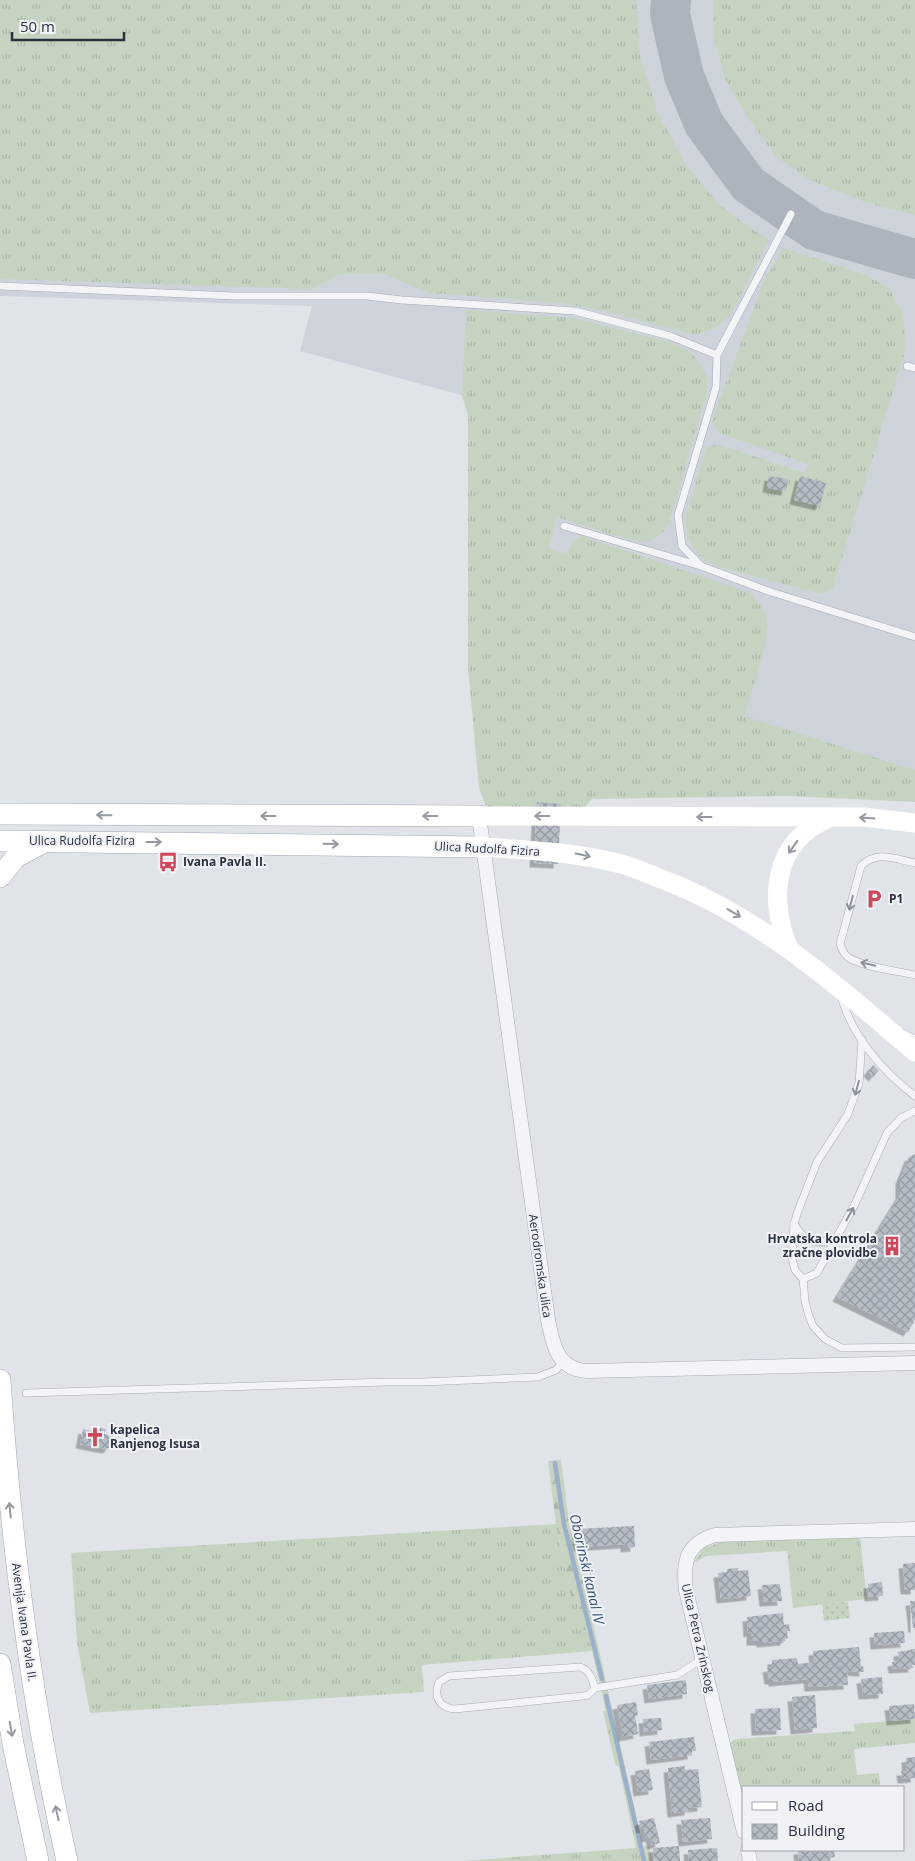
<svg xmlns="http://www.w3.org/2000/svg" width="915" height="1861" font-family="'Open Sans',sans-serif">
	<defs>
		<pattern id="grass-tufts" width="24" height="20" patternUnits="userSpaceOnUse" patternTransform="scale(1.25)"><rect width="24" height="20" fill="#c6d3c1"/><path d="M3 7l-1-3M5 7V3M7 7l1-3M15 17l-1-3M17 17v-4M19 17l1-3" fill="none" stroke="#aab6a7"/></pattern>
		<pattern id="forest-firs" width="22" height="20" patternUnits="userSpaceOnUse" patternTransform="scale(1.25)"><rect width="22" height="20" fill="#c6d3c1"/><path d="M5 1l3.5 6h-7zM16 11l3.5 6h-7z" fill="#aab6a7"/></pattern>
		<pattern id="park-dots" width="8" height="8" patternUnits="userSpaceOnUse" patternTransform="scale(1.25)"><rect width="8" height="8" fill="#c6d3c1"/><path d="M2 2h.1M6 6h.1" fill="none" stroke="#aab6a7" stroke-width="1.8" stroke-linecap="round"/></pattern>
		<pattern id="building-cross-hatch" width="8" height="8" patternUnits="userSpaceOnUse" patternTransform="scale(1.25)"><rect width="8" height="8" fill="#b7bdc6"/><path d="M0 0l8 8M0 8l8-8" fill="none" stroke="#959aa2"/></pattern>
		<filter id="shadow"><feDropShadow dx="-4.5" dy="4.5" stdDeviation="0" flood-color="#0004"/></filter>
	</defs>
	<rect width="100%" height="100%" fill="#e0e4e9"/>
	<polygon fill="#ced3db" points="0,0 915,0 915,795 494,781 479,400 300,351 312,306 0,296"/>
	<g fill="url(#grass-tufts)">
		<polygon points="0,0 636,0 640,54 657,111 685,164 719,204 747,226 769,240 729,317 713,329 695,335 610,312 562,303 429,293 385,274 340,274 312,289 0,279"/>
		<polygon points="713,0 915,0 915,215 867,203 808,179 776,157 746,115 725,79 714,38"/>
		<polygon points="783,248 864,274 889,288 903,314 907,345 833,588 821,594 720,567 698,555 687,538 686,517 706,448 717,444 805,473 808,464 719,433 712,421 763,283"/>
		<path d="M466 310 573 318 669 342 688 350 698 361 707 377V393L668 526C663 532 657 539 649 541 631 544 578 523 557 517L549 549 566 554 571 542 581 536 748 592C757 600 765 608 767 621 770 644 751 692 744 716L915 770V802L787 796 592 799 584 809 491 810 485 804 479 788 468 667V415L462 396Z"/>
		<polygon points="556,1524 571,1596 576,1596 584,1630 594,1628 643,1846 649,1846 653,1861 462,1861 636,1848 619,1767 615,1764 603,1711 606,1711 592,1651 422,1665 424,1692 90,1713 77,1643 71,1553"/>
		<polygon points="860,1537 867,1599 793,1608 787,1551 707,1556 694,1562 703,1549 720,1542"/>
		<polygon points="915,1719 915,1743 854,1749 857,1775 879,1773 880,1787 744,1787 744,1808 728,1743 736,1739 855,1731 854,1724"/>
	</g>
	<polygon fill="url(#forest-firs)" points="561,1460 569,1522 594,1628 584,1630 576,1596 571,1596 556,1524 548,1461"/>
	<polygon fill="url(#park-dots)" points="848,1602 850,1618 824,1621 822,1604"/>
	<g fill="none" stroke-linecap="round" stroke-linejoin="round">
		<g stroke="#9bb1c9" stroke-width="4.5">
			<polyline points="555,1463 564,1524 602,1679"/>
			<polyline points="606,1696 644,1861"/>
		</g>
		<polyline stroke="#adb4be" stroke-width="40" points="671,0 670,14 684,76 704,124 748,184 814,230 915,259"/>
	</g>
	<g fill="url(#building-cross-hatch)" filter="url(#shadow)">
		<polygon points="769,476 788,479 786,491 767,488"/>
		<polygon points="800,476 826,483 820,506 794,500"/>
		<polygon points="537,802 561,804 558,864 534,863"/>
		<polygon points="873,1065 879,1070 873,1077 868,1072"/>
		<polygon points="915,1154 915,1320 908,1332 837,1297 900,1195 900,1180 909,1157"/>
		<polygon points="100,1428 106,1429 104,1434 108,1435 111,1439 111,1444 109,1448 106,1449 80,1444 83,1429 99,1433"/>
		<polygon points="634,1526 635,1547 625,1548 625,1544 578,1547 576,1529"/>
		<polygon points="915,1563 915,1590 905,1590 903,1564"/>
		<polygon points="738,1568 738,1571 748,1570 751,1596 721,1599 718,1573 727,1572 727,1569"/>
		<polygon points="882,1582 883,1596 869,1597 868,1584"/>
		<polygon points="780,1584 782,1601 764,1602 762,1585"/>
		<polygon points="910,1601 915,1601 915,1628 913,1628"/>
		<polygon points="783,1613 784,1625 789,1624 790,1631 787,1631 788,1638 785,1639 785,1641 761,1643 761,1641 751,1641 751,1632 748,1633 747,1617"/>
		<polygon points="904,1631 905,1643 875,1645 874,1633"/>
		<polygon points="859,1647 861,1666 863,1666 864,1672 847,1671 848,1685 809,1687 808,1679 773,1682 773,1680 769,1680 767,1668 772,1667 772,1660 797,1658 798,1664 814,1662 813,1651"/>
		<polygon points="911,1649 915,1649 915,1665 912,1665 913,1668 893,1669 892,1662 899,1661 898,1652 911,1650"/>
		<polygon points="882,1677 883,1694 863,1695 861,1679"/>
		<polygon points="686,1680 687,1694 649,1699 647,1685"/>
		<polygon points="815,1695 817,1728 795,1730 792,1697"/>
		<polygon points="636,1702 638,1715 635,1716 638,1734 623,1737 617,1705"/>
		<polygon points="914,1704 915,1719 891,1721 889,1706"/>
		<polygon points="780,1708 781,1730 756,1731 755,1709"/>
		<polygon points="661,1718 662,1730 644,1732 643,1719"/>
		<polygon points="694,1737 696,1751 692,1751 692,1755 651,1760 649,1742"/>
		<polygon points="915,1757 915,1778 902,1779 901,1771 907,1771 906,1758"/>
		<polygon points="685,1766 685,1770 698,1769 702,1807 689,1808 689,1811 672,1813 668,1768"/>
		<polygon points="649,1769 653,1790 638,1792 635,1771"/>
		<polygon points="654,1818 660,1843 652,1845 650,1837 646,1838 644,1828 641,1829 639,1821"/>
		<polygon points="710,1818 712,1839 683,1842 681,1820"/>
		<polygon points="679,1846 680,1861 654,1861 653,1848"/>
		<polygon points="717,1848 718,1861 689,1861 688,1850"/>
		<polygon points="798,1850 834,1850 835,1857 829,1858 829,1861 799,1861"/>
	</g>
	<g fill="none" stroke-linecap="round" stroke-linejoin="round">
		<defs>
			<g id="lane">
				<polyline points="791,214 717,355 716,387 678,515 682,546 701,566 768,591 915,637"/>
				<polyline points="0,286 234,296 367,296 402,300 575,311 670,336 717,355"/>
				<polyline points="907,366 915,368"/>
				<polyline points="564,526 701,566"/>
				<path d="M915 863C895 859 877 850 861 866L840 944C842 950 844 955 849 958 864 967 897 971 915 975"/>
				<path d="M841 996C852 1036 882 1071 915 1096"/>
				<polyline points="903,1033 915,1039"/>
				<polyline points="862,1040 859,1083 848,1114 817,1162 798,1211 794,1224 792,1258 795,1270 803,1279 805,1301 809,1316 813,1326 825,1339 842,1348 915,1347"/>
				<path d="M794 1224C806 1243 814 1244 835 1240"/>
				<polyline points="803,1279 817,1273 855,1204 887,1133 901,1118 915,1111"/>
				<polyline points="26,1393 386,1382 424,1382 538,1377 556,1370 563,1362"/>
				<path d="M595 1688 588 1695 583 1696 455 1709C440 1708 433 1697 439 1682L449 1676 580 1667C590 1671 592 1678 595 1688L677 1675 702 1659"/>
			</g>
			<g id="street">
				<path d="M479 816 548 1320C553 1346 558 1370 588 1371L915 1363"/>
				<path d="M744 1832 686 1590C683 1563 685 1544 715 1535L915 1529"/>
				<polyline points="748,1850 750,1861"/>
			</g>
			<g id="primary">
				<polyline points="0,814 479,816"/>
				<polyline points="0,841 482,847"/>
				<polyline points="0,877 16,857 44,842"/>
				<path d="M0 1380C11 1542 31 1703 67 1861"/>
				<polyline points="0,1664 13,1744 38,1861"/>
			</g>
		</defs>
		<use href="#lane" stroke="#a5abb3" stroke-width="8"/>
		<use href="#street" stroke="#a5abb3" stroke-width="15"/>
		<use href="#primary" stroke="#9fa8b5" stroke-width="22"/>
		<use href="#lane" stroke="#f3f4f7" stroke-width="7"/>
		<use href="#street" stroke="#f3f4f7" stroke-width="14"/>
		<g stroke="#fff" stroke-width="19">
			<polyline points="479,816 863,817 915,823"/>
			<path d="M482 847C529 850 575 852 621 864 633 867 644 872 656 877 756 913 835 984 915 1052"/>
			<path d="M789 949C769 900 772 843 827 819"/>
		</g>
		<use href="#primary" stroke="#fff" stroke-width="21"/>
	</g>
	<defs><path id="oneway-shaft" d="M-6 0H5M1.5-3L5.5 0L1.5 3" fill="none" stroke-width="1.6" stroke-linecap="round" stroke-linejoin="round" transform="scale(1.25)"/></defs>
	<g stroke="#9498a0">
		<use href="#oneway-shaft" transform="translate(104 815) rotate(-179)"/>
		<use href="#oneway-shaft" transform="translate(268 816) rotate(-180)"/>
		<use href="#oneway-shaft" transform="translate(430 816) rotate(-180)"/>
		<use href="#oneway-shaft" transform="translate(542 816) rotate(180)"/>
		<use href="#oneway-shaft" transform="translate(704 817) rotate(-180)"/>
		<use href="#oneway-shaft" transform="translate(867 818) rotate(-176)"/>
		<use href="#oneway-shaft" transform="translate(154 842)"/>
		<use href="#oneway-shaft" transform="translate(331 844) rotate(1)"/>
		<use href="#oneway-shaft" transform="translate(793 847) rotate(125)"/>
		<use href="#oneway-shaft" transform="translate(583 855) rotate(11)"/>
		<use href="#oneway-shaft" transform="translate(734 913) rotate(31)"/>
		<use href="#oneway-shaft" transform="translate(10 1510) rotate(-96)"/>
		<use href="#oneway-shaft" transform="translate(11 1729) rotate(80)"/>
		<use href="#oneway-shaft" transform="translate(57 1813) rotate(-102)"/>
	</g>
	<g stroke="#8e929c">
		<use href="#oneway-shaft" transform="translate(851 903) rotate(104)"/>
		<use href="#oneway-shaft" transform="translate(868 964) rotate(-166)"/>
		<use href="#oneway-shaft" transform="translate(857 1088) rotate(106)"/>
		<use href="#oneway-shaft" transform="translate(850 1214) rotate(-61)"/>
	</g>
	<defs>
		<symbol id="bus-bare" viewBox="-9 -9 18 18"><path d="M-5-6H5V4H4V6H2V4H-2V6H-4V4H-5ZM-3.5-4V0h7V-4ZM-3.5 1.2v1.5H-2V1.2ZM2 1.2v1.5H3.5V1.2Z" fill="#cd465a" stroke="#f0f2f6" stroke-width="2.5" paint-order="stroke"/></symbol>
		<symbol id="parking-bare" viewBox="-9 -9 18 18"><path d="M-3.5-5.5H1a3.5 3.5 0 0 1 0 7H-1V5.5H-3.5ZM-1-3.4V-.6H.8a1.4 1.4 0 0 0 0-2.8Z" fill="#cd465a" stroke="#f0f2f6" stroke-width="2.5" paint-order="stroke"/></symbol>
		<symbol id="building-bare" viewBox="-9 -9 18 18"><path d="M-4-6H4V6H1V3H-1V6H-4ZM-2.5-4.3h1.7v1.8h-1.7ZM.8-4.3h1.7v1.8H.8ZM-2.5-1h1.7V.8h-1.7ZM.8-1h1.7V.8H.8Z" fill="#cd465a" stroke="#f0f2f6" stroke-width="2.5" paint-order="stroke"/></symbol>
		<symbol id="church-bare" viewBox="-9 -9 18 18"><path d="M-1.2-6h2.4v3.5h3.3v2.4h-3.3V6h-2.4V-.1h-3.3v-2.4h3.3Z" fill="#cd465a" stroke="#f0f2f6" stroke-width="2.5" paint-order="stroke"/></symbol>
	</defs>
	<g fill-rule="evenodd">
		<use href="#bus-bare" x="154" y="848" width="28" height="28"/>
		<use href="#parking-bare" x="860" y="885" width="28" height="28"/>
		<use href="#building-bare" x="878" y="1232" width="28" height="28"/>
		<use href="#church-bare" x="81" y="1423" width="28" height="28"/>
	</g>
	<g text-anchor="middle" stroke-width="4" stroke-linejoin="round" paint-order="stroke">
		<g font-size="12" fill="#293140" stroke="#f0f2f6">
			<text x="82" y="845">Ulica Rudolfa Fizira</text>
			<text transform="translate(487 849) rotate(3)" y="4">Ulica Rudolfa Fizira</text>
			<text transform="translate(540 1266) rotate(82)" y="4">Aerodromska ulica</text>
			<text transform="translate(24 1622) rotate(82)" y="4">Avenija Ivana Pavla II.</text>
			<text transform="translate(698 1638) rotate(77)" y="4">Ulica Petra Zrinskog</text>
		</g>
		<g font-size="12" font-weight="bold" fill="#293140" stroke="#f0f2f6" text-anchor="start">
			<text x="183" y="866">Ivana Pavla II.</text>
			<text x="889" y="903">P1</text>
			<text x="877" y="1243" text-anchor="end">Hrvatska kontrola<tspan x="877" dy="14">zračne plovidbe</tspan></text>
			<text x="110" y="1434">kapelica<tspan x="110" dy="14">Ranjenog Isusa</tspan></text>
		</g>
		<g font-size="14" font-style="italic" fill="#335074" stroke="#f0f2f6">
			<text transform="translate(587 1569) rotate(77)" y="5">Oborinski kanal IV</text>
		</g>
	</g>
	<rect x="742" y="1786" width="162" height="65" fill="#f0f2f6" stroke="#a0a5ad"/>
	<rect x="752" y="1802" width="25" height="8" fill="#ffffff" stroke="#a0a5ad"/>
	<text x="788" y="1811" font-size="15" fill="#293140">Road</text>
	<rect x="752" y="1824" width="25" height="15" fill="url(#building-cross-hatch)" stroke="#a0a5ad"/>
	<text x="788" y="1836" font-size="15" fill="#293140">Building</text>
	<path d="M12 32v8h112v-8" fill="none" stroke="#293140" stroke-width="2.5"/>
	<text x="20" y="32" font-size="15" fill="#293140" stroke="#f0f2f6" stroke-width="4" paint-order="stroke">50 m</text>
</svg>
